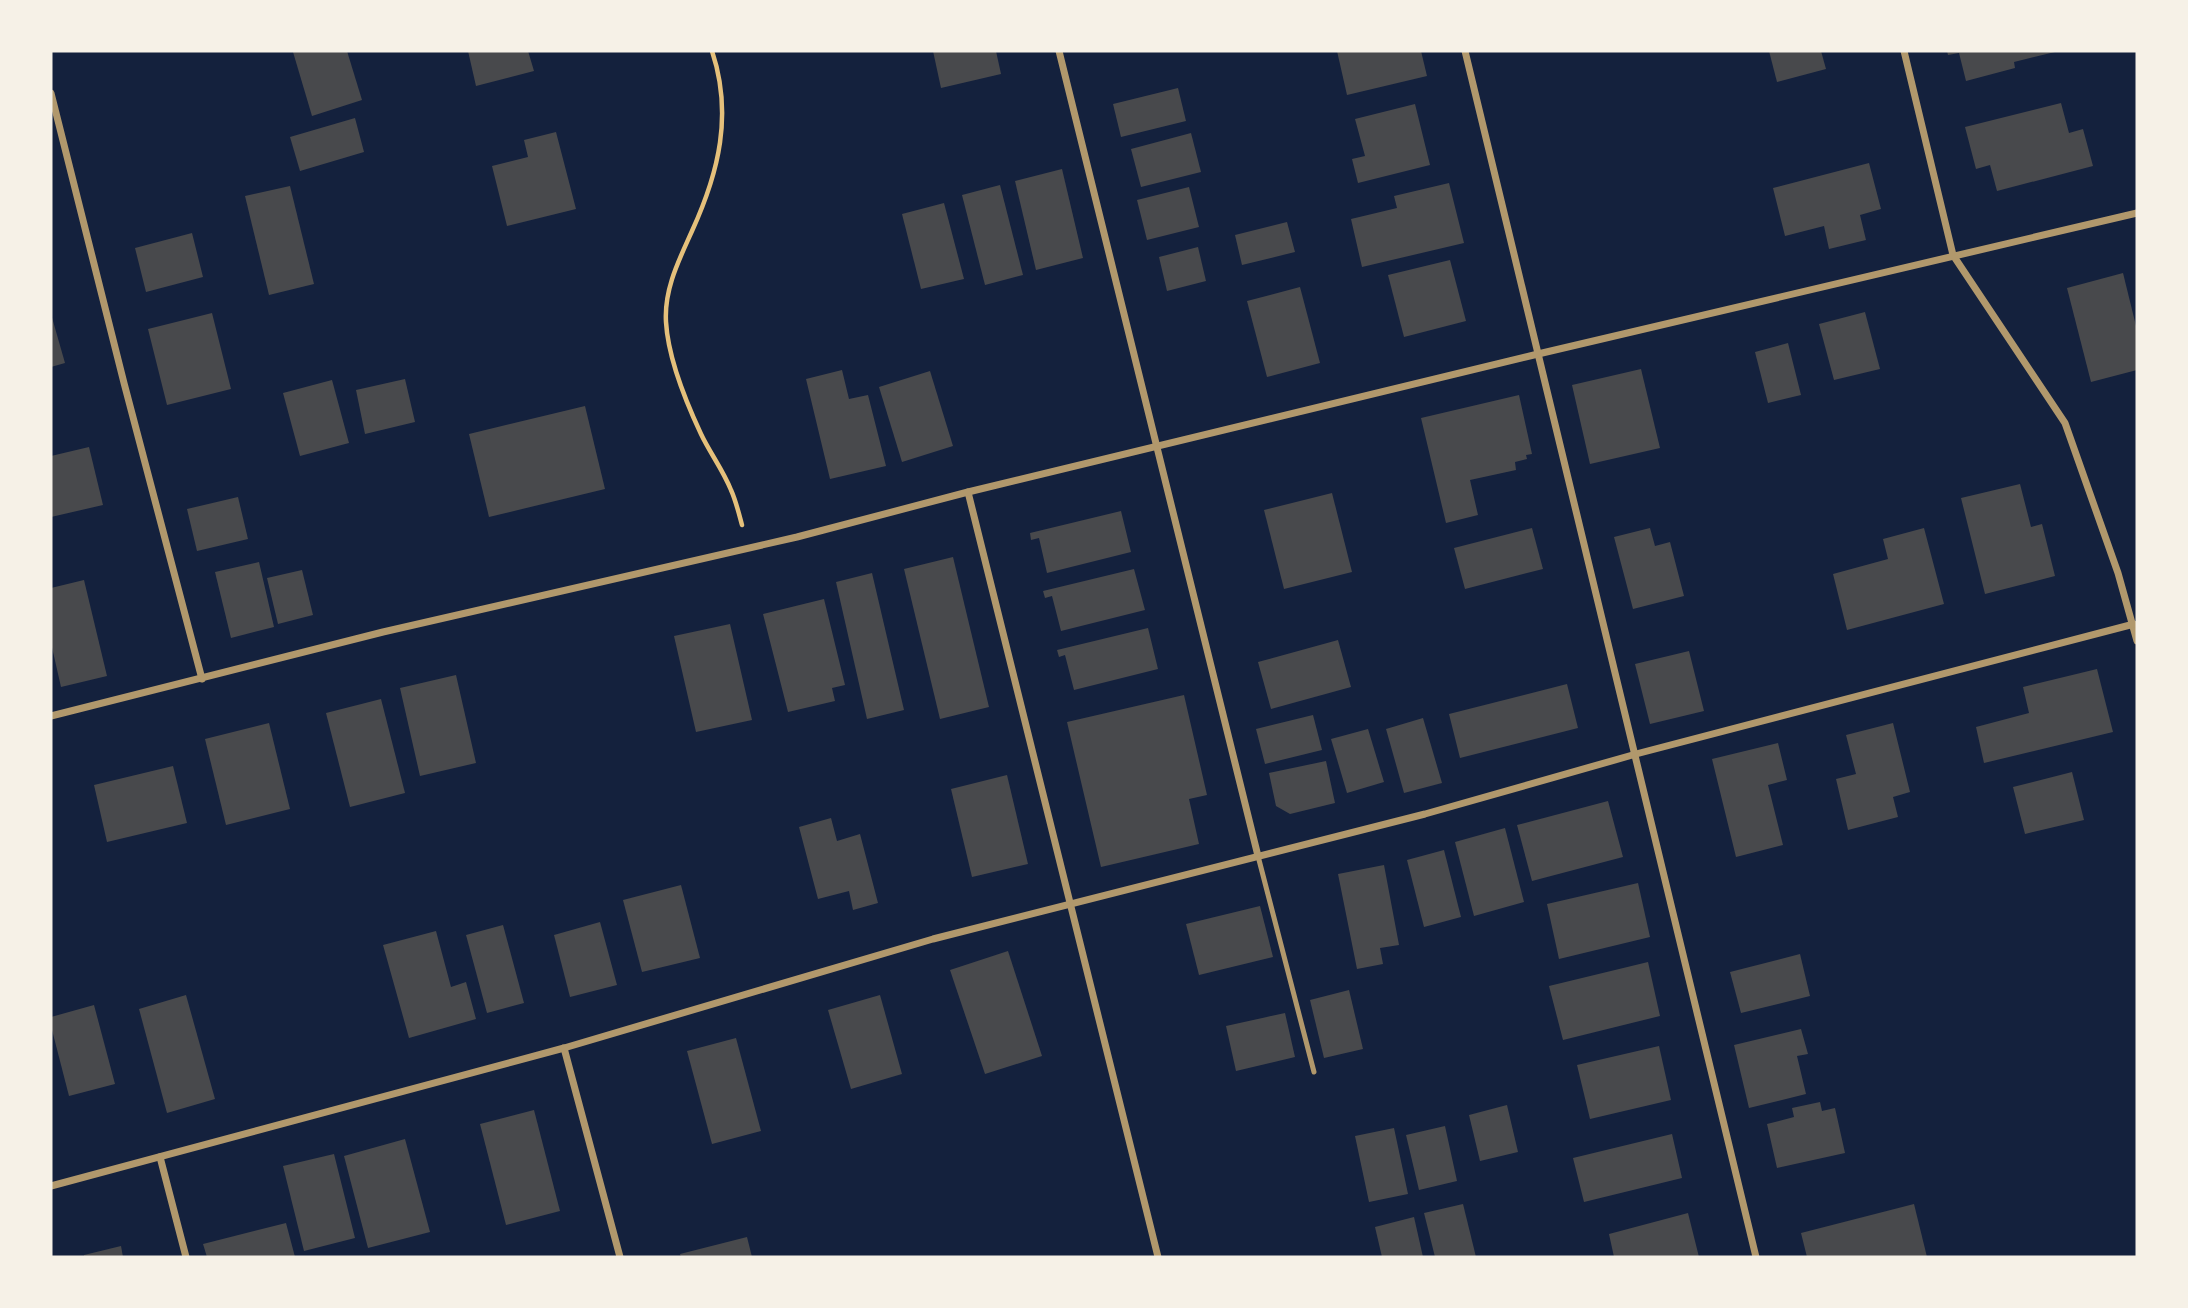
<svg xmlns="http://www.w3.org/2000/svg" width="2188" height="1308" font-family="'Times New Roman',serif">
	<rect width="100%" height="100%" fill="#14213d"/>
	<g fill="#48494c">
		<polygon points="296,51 347,51 362,100 312,116 293,52"/>
		<polygon points="468,51 528,51 534,71 476,86"/>
		<polygon points="933,51 996,51 1001,74 941,88"/>
		<polygon points="1337,51 1421,51 1427,76 1347,95"/>
		<polygon points="1769,51 1821,51 1826,69 1777,82"/>
		<polygon points="1947,51 2055,51 2055,52 2014,62 2015,68 1966,81 1959,53 1948,55"/>
		<polygon points="1178,88 1186,121 1121,137 1113,104"/>
		<polygon points="2061,103 2069,133 2083,129 2093,166 1997,191 1990,165 1976,169 1965,127"/>
		<polygon points="1415,104 1430,165 1358,183 1352,159 1365,156 1355,119"/>
		<polygon points="355,118 364,152 300,171 290,137"/>
		<polygon points="556,132 576,209 507,226 492,166 528,157 524,140"/>
		<polygon points="1191,133 1201,172 1141,187 1131,149"/>
		<polygon points="1869,163 1881,209 1860,215 1866,240 1829,249 1824,226 1785,236 1773,188"/>
		<polygon points="1062,169 1083,258 1036,270 1015,181"/>
		<polygon points="1449,183 1464,243 1362,267 1351,219 1397,208 1394,196"/>
		<polygon points="1000,185 1023,275 985,285 962,195"/>
		<polygon points="290,186 314,284 269,295 245,196"/>
		<polygon points="1189,187 1199,227 1147,240 1137,200"/>
		<polygon points="944,203 964,279 921,289 902,214"/>
		<polygon points="1287,222 1295,252 1242,265 1235,235"/>
		<polygon points="192,233 203,277 146,292 135,248"/>
		<polygon points="1198,247 1206,281 1167,291 1159,257"/>
		<polygon points="1450,260 1466,321 1404,337 1388,275"/>
		<polygon points="2123,273 2137,330 2137,370 2091,382 2067,288"/>
		<polygon points="1300,287 1320,363 1267,377 1247,301"/>
		<polygon points="1865,312 1880,369 1834,380 1819,324"/>
		<polygon points="212,313 231,389 167,405 148,329"/>
		<polygon points="51,314 65,363 51,367"/>
		<polygon points="1788,343 1801,395 1768,403 1755,352"/>
		<polygon points="1641,369 1660,448 1590,464 1572,385"/>
		<polygon points="842,370 849,399 868,395 886,466 830,479 806,379"/>
		<polygon points="930,371 953,446 902,462 879,387"/>
		<polygon points="405,379 415,422 365,434 356,390"/>
		<polygon points="332,380 349,443 300,456 283,393"/>
		<polygon points="1519,395 1532,454 1526,455 1527,459 1515,462 1516,470 1470,480 1478,515 1446,523 1421,418"/>
		<polygon points="585,406 605,489 489,517 469,434"/>
		<polygon points="89,447 103,505 51,517 51,456"/>
		<polygon points="2020,484 2031,527 2042,524 2055,576 1985,594 1961,498"/>
		<polygon points="1332,493 1352,572 1284,589 1264,510"/>
		<polygon points="238,497 248,539 197,551 187,509"/>
		<polygon points="1121,511 1131,552 1047,573 1039,538 1031,540 1030,533"/>
		<polygon points="1532,528 1543,569 1465,589 1454,548"/>
		<polygon points="1650,528 1655,546 1670,542 1684,596 1633,609 1614,537"/>
		<polygon points="1924,528 1944,604 1847,630 1833,574 1888,559 1883,539"/>
		<polygon points="953,557 989,707 940,719 904,569"/>
		<polygon points="259,562 274,627 231,638 215,572"/>
		<polygon points="1134,569 1145,610 1061,631 1052,596 1045,598 1043,591"/>
		<polygon points="302,570 313,615 278,624 267,578"/>
		<polygon points="872,573 904,710 867,719 836,582"/>
		<polygon points="84,580 107,676 61,687 51,643 51,588"/>
		<polygon points="824,599 845,685 832,688 835,701 788,712 763,614"/>
		<polygon points="730,624 752,720 696,732 674,636"/>
		<polygon points="1148,628 1158,669 1074,690 1065,655 1059,657 1057,650"/>
		<polygon points="1338,640 1351,687 1271,709 1258,662"/>
		<polygon points="1689,651 1704,711 1650,724 1635,664"/>
		<polygon points="2097,669 2113,732 1984,763 1976,727 2029,713 2023,687"/>
		<polygon points="456,675 476,763 420,776 400,688"/>
		<polygon points="1567,684 1578,728 1460,758 1449,714"/>
		<polygon points="1184,695 1207,795 1189,799 1199,844 1101,867 1067,722"/>
		<polygon points="381,699 405,793 350,807 326,713"/>
		<polygon points="1313,715 1322,750 1265,764 1256,729"/>
		<polygon points="1423,718 1442,783 1404,793 1386,729"/>
		<polygon points="269,723 290,809 226,825 205,739"/>
		<polygon points="1893,723 1910,792 1893,797 1898,817 1848,830 1836,779 1856,774 1846,735"/>
		<polygon points="1368,729 1384,782 1347,793 1331,739"/>
		<polygon points="1778,743 1787,780 1768,785 1783,845 1736,857 1712,759"/>
		<polygon points="1326,761 1335,803 1290,814 1276,806 1269,773"/>
		<polygon points="173,766 187,823 107,842 94,785"/>
		<polygon points="2072,772 2084,820 2025,834 2013,787"/>
		<polygon points="1007,775 1028,864 972,877 951,789"/>
		<polygon points="1608,801 1623,857 1532,881 1517,825"/>
		<polygon points="831,818 837,841 860,834 878,903 853,910 849,891 818,899 799,827"/>
		<polygon points="1505,828 1524,902 1474,916 1455,842"/>
		<polygon points="1444,850 1461,917 1424,927 1407,860"/>
		<polygon points="1384,865 1399,945 1380,948 1383,964 1357,969 1338,874"/>
		<polygon points="1638,883 1650,937 1559,959 1547,904"/>
		<polygon points="681,885 700,958 642,972 623,900"/>
		<polygon points="1260,906 1273,957 1199,975 1186,924"/>
		<polygon points="600,922 617,985 570,997 554,935"/>
		<polygon points="503,925 524,1003 487,1013 466,935"/>
		<polygon points="436,931 451,987 466,982 476,1019 409,1038 383,945"/>
		<polygon points="1008,951 1042,1056 985,1074 950,970"/>
		<polygon points="1800,954 1810,996 1741,1013 1730,972"/>
		<polygon points="1648,962 1660,1016 1563,1040 1549,986"/>
		<polygon points="1349,990 1363,1049 1324,1058 1310,1000"/>
		<polygon points="186,995 215,1099 167,1113 139,1009"/>
		<polygon points="880,995 902,1074 851,1089 828,1010"/>
		<polygon points="94,1005 115,1084 69,1096 51,1026 51,1017"/>
		<polygon points="1285,1013 1295,1057 1236,1071 1226,1026"/>
		<polygon points="1801,1029 1808,1054 1797,1056 1806,1094 1749,1108 1734,1045"/>
		<polygon points="736,1038 761,1131 712,1144 687,1051"/>
		<polygon points="1659,1046 1671,1100 1590,1119 1577,1065"/>
		<polygon points="1820,1102 1822,1111 1835,1108 1845,1153 1777,1168 1767,1124 1794,1117 1792,1108"/>
		<polygon points="1507,1105 1518,1152 1480,1161 1469,1115"/>
		<polygon points="534,1110 560,1211 506,1225 480,1124"/>
		<polygon points="1445,1126 1457,1181 1419,1190 1406,1135"/>
		<polygon points="1394,1128 1408,1194 1369,1202 1355,1136"/>
		<polygon points="1672,1134 1682,1178 1584,1202 1573,1158"/>
		<polygon points="405,1139 430,1232 368,1248 344,1156"/>
		<polygon points="334,1154 355,1238 304,1251 283,1166"/>
		<polygon points="1463,1204 1476,1257 1435,1257 1424,1213"/>
		<polygon points="1914,1204 1927,1257 1807,1257 1801,1233"/>
		<polygon points="1688,1213 1699,1257 1614,1257 1609,1234"/>
		<polygon points="1414,1217 1423,1257 1382,1257 1375,1227"/>
		<polygon points="286,1223 295,1257 207,1257 203,1244"/>
		<polygon points="747,1237 752,1257 681,1257 680,1254"/>
		<polygon points="121,1246 123,1257 84,1257 84,1255"/>
	</g>
	<g fill="none" stroke-linecap="round" stroke-linejoin="round">
		<path stroke="#e5c07b" stroke-width="4.5" d="M712 51C733 114 719 172 692 231 679 260 664 289 666 322 668 357 686 402 701 434 710 453 723 470 731 490 736 501 739 514 742 525"/>
		<polyline stroke="#b1986c" stroke-width="5" points="1258,856 1314,1072"/>
		<g stroke="#b1986c" stroke-width="7">
			<polyline points="1059,51 1258,856"/>
			<polyline points="1465,51 1756,1257"/>
			<polyline points="1904,51 1953,255 2065,423 2118,573 2137,641"/>
			<polyline points="51,93 124,383 202,679"/>
			<polyline points="968,492 1158,1257"/>
			<polyline points="51,716 383,632 797,537 968,492 1538,354 2137,213"/>
			<polyline points="564,1048 620,1257"/>
			<polyline points="160,1157 186,1257"/>
			<polyline points="51,1186 564,1048 933,939 1425,814 1636,754 2134,624"/>
		</g>
	</g>
	<rect width="2188" height="1308" fill="none" stroke="#f6f1e7" stroke-width="105"/>
</svg>
